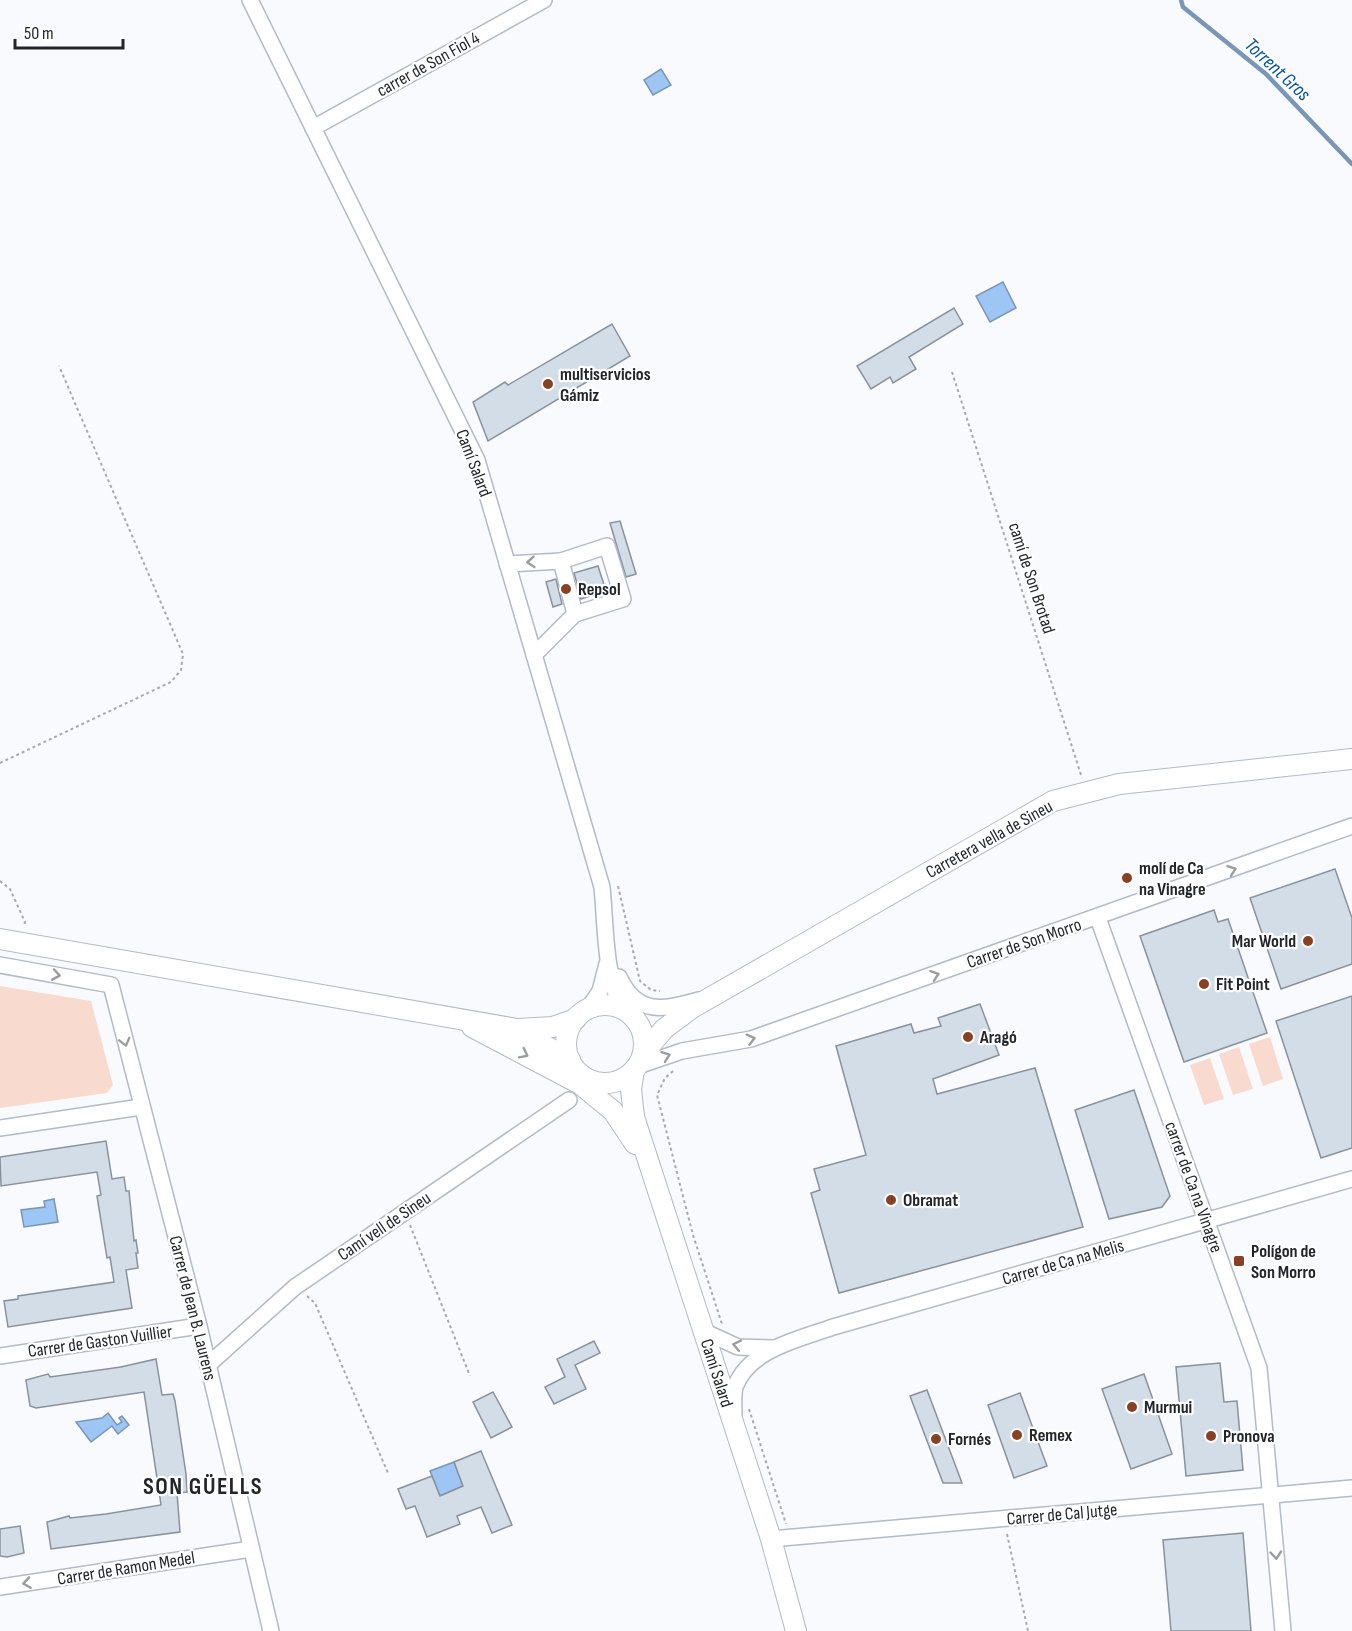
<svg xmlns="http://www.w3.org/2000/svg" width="1352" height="1631" font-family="'Sofia Sans Condensed',sans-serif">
	<rect width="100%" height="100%" fill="#f8fafd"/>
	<g fill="#f8dacf">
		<polygon points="0,986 91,1001 113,1085 107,1093 0,1108"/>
		<polygon points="1270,1037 1283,1079 1263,1086 1249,1044"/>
		<polygon points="1239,1047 1253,1089 1233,1095 1219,1054"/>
		<polygon points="1210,1058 1224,1099 1204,1105 1190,1065"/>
	</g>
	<g fill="#9ec6f4" stroke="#7996b7" stroke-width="1.5">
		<polygon points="661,69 671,85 653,95 644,80"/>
		<polygon points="1003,282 1016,308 990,322 976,296"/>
		<polygon points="54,1199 58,1222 24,1227 21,1210 45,1207 44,1201"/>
		<polygon points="108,1413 117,1425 122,1422 119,1418 122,1416 129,1425 118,1434 112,1426 91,1442 76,1422 102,1418"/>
		<polygon points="454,1462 463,1486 440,1496 430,1471"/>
	</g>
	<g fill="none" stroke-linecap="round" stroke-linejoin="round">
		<polyline stroke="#7996b7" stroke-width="4.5" points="1181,0 1183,7 1266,74 1352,164"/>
	</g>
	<g fill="#d3dde8" stroke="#89929c" stroke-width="1.5">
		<polygon points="954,308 963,324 909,357 916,369 893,383 890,377 871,389 857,366"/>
		<polygon points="612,324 630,356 488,441 473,402 505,382 508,385"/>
		<polygon points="620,521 636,574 626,577 610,523"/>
		<polygon points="598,566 606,591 581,599 574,573"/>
		<polygon points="556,579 562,604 553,607 546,582"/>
		<polygon points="1335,869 1352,918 1352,964 1281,989 1250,898"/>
		<polygon points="1214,910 1218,922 1228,919 1267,1033 1184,1062 1140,936"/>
		<polygon points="1352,996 1352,1148 1321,1158 1276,1021"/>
		<polygon points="980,1004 999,1055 933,1079 937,1094 1035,1068 1083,1227 839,1293 811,1193 820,1190 814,1169 866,1155 836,1046 911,1024 914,1033 941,1026 938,1018"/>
		<polygon points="1134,1090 1170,1196 1162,1207 1109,1219 1075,1110"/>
		<polygon points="106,1141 112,1179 124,1177 126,1191 129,1191 134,1241 136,1240 138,1253 136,1253 138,1268 126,1270 132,1308 8,1327 4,1301 18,1299 18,1296 114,1282 110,1257 107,1258 97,1196 101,1195 97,1172 1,1186 0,1157"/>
		<polygon points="594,1341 600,1353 575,1365 586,1389 554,1404 545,1387 565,1377 557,1359"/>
		<polygon points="156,1359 162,1395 173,1394 175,1401 186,1474 187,1492 177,1493 180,1532 51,1549 47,1522 69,1516 70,1518 106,1514 161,1505 144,1392 36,1408 30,1406 26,1380 48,1374 50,1377 121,1367"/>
		<polygon points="1220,1363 1224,1402 1237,1401 1243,1470 1186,1476 1176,1367"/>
		<polygon points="1144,1374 1172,1454 1131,1469 1102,1389"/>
		<polygon points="927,1390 962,1483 943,1483 910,1396"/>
		<polygon points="493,1392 512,1427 491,1438 473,1402"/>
		<polygon points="1020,1393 1047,1466 1014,1478 988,1405"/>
		<polygon points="481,1451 512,1525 492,1533 481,1507 457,1516 460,1524 427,1537 415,1506 406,1509 398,1489 432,1476 440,1496 463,1486 454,1462"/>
		<polygon points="20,1526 24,1553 7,1557 0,1556 0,1529"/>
		<polygon points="1243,1533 1251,1631 1171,1631 1163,1540"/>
	</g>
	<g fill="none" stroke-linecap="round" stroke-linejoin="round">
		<defs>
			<g id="minor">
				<path d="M250 0 477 460 602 887C606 927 604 974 623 1010"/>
				<polyline points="313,128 544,0"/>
				<polyline points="561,561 607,546 623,599 575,614"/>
				<polyline points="507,564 561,561 575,614 534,655"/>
				<polyline points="1098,918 1259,1368 1283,1631"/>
				<polyline points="0,965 111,985 199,1326 271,1631"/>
				<path d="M619 977C637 1016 663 1010 699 1000"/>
				<polyline points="588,1009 600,991 607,964"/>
				<polyline points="638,1066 682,1051 751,1039 1352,826"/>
				<polyline points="0,1128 141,1107"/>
				<polyline points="703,1331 738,1347 774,1348"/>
				<polyline points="0,1356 199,1326"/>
				<polyline points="208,1365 295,1287 569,1100"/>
				<path d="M734 1415C734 1406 733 1395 735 1387 749 1349 800 1339 833 1327L1352 1179"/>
				<polyline points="771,1539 1352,1488"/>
				<polyline points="0,1587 251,1549"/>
			</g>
			<g id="major">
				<polyline points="0,939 517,1029 553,1027 576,1019"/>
				<circle cx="605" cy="1044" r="39"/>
				<polyline points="472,1027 580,1084 613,1111 635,1144"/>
				<polyline points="518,1030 570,1060"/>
				<polyline points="643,1054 664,1029 692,1008 1053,801 1119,784 1352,759"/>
				<polyline points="634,1070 631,1089 634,1117 771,1539 796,1631"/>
			</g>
		</defs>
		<use href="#minor" stroke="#b2bbc6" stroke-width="18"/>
		<use href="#major" stroke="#b2bbc6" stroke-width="22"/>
		<g stroke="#a8abae" stroke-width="2" stroke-dasharray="3 3" stroke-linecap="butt">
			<polyline points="952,372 1082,778"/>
			<polyline points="0,763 171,682 181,670 183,654 59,366"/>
			<polyline points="0,881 10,889 25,922 24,927"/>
			<polyline points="618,886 640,981 651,990 660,991"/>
			<polyline points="673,1071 665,1078 657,1095 693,1235 722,1324"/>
			<polyline points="410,1225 470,1376"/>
			<polyline points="307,1296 315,1303 388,1473"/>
			<polyline points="749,1409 786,1524"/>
			<polyline points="1007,1534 1028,1631"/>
		</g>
		<use href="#minor" stroke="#fff" stroke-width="15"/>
		<use href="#major" stroke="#fff" stroke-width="20"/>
	</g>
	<defs><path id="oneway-chevron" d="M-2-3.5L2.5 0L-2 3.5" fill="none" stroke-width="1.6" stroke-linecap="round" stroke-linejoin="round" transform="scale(1.5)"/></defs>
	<g stroke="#9c9d9f">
		<use href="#oneway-chevron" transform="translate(531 562) rotate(176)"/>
		<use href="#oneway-chevron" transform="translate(1232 870) rotate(-20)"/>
		<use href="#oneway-chevron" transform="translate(56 975) rotate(10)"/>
		<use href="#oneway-chevron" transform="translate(935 975) rotate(-19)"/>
		<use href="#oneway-chevron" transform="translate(751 1039) rotate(-15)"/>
		<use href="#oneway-chevron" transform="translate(125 1042) rotate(76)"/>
		<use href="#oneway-chevron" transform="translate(524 1054) rotate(27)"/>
		<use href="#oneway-chevron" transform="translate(666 1056) rotate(-20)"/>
		<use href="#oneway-chevron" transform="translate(737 1345) rotate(-168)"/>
		<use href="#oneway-chevron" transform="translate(1276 1555) rotate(85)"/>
		<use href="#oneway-chevron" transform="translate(27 1583) rotate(171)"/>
	</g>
	<g fill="#894123" stroke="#fff" stroke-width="2">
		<circle cx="548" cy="384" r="6"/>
		<circle cx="566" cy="589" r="6"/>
		<circle cx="1127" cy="878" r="6"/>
		<circle cx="1308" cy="941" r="6"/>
		<circle cx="1204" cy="984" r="6"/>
		<circle cx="968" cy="1037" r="6"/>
		<circle cx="891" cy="1200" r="6"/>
		<rect x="1233" y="1255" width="12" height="12" rx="3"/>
		<circle cx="1132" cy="1407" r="6"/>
		<circle cx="1017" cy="1435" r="6"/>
		<circle cx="1211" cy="1436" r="6"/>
		<circle cx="936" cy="1439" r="6"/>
	</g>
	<g text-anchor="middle" stroke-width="4.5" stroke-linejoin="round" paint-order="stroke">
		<g font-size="18" fill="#222529" stroke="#fff">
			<text transform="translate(428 64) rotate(-29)" y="6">carrer de Son Fiol 4</text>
			<text transform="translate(474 463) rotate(69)" y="6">Camí Salard</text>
			<text transform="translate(1032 578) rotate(72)" y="6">camí de Son Brotad</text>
			<text transform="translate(989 839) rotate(-29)" y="6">Carretera vella de Sineu</text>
			<text transform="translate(1024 943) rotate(-19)" y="6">Carrer de Son Morro</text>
			<text transform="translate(1194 1187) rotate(70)" y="6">carrer de Ca na Vinagre</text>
			<text transform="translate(384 1226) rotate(-34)" y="6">Camí vell de Sineu</text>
			<text transform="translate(1063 1262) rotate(-16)" y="6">Carrer de Ca na Melis</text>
			<text transform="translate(193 1308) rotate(76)" y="6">Carrer de Jean B. Laurens</text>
			<text transform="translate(100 1341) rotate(-8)" y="6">Carrer de Gaston Vuillier</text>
			<text transform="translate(717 1373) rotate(72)" y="6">Camí Salard</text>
			<text transform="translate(1062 1514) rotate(-5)" y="6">Carrer de Cal Jutge</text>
			<text transform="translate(126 1568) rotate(-9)" y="6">Carrer de Ramon Medel</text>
		</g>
		<g font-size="18" font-weight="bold" fill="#222529" stroke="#fff" text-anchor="start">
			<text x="560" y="380">multiservicios<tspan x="560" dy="21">Gámiz</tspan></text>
			<text x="578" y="595">Repsol</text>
			<text x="1139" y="874">molí de Ca<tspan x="1139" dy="21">na Vinagre</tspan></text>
			<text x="1296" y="947" text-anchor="end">Mar World</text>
			<text x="1216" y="990">Fit Point</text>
			<text x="980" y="1043">Aragó</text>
			<text x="903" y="1206">Obramat</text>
			<text x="1251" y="1257">Polígon de<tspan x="1251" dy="21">Son Morro</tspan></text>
			<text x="1144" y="1413">Murmui</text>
			<text x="1029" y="1441">Remex</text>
			<text x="1223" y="1442">Pronova</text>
			<text x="948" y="1445">Fornés</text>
		</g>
		<g font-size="20" font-style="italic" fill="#0d5598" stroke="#fff">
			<text transform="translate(1278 69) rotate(43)" y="7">Torrent Gros</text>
		</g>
		<g font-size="24" font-weight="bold" letter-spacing="1.5" fill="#222529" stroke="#fff">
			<text x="203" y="1494">SON GÜELLS</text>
		</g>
	</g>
	<path d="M15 39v9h108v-9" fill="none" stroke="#222529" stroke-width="3"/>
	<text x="24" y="39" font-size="18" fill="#222529" stroke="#ffffff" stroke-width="4.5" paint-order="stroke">50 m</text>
</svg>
